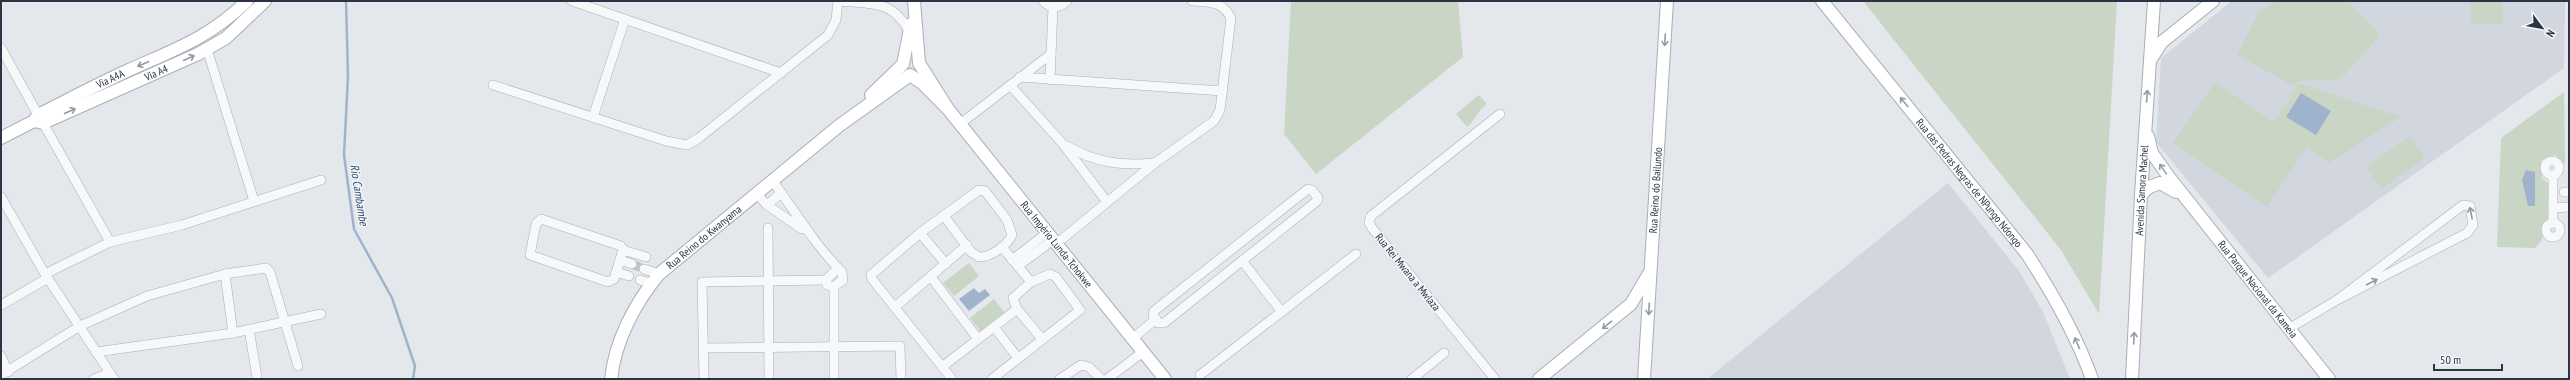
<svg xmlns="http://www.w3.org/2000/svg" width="2570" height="380" font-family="'PT Sans Narrow',sans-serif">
	<rect width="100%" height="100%" fill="#e4e7ec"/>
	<g fill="#d2d6de">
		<polygon points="2232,1 2565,1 2564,68 2268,278 2156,142 2161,58"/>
		<polygon points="1948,183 2019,271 2043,312 2070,379 1707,379"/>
	</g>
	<g fill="#c9d6c5">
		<polygon points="1291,1 1458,1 1463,57 1316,174 1284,134"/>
		<polygon points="1863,1 2117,1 2099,314 2061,250"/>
		<polygon points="2276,1 2348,1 2380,35 2341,79 2299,81 2294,86 2237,55 2259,12"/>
		<rect x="2471" y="1" width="32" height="23"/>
		<polygon points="2215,82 2274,122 2299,83 2401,117 2329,163 2307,147 2267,207 2173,143"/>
		<polygon points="2564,92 2565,164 2555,155 2541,160 2542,178 2549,184 2550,219 2542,224 2542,240 2535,248 2497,247 2501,138"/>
		<path d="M1479 95 1487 104C1477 111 1476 120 1467 127L1456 114Z"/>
		<polygon points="2410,136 2425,158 2381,189 2366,167"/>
		<polygon points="969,263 979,276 954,296 943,283"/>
		<polygon points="994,299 1004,312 980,331 970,318"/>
	</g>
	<g fill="#9fb4cc">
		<polygon points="2301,93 2331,111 2316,135 2286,117"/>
		<polygon points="2526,170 2535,172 2535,206 2528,206 2522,180"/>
		<polygon points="974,288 979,293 985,289 990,295 969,311 959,299"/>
	</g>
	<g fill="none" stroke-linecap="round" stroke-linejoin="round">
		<polyline stroke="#9fb4cc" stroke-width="2.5" points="346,1 348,76 344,155 354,229 392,298 415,366 413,379"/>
		<polyline stroke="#bfc3cb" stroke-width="9" stroke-dasharray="9 4.5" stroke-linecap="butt" points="632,264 644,269"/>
		<defs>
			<g id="street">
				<polyline points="572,1 781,73"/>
				<path d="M839 1C874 4 893 0 910 33"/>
				<path d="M1043 1C1051 9 1059 8 1067 1"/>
				<polyline points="1,48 38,115"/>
				<polyline points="207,49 254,201"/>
				<polyline points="1020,77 1223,91"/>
				<polyline points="1050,80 1053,7"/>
				<polyline points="493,85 666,141 687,145 699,138 828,35 836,20 838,1"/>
				<polyline points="1010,85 1063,144 1107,202"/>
				<polyline points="593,117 625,19"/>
				<polyline points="43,123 110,242"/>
				<polyline points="960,124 1051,54"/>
				<path d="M1067 146C1096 163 1122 166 1155 163"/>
				<circle cx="2552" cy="168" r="7"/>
				<polyline points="2553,175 2553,223"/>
				<path d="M772 180C795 211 814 244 842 272L843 280 833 287 827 285 826 280 836 270 842 272"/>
				<polygon points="1308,189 1312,190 1318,198 1317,201 1164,323 1158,323 1153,315 1154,311"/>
				<polyline points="2564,192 2569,192"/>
				<polyline points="756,193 767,205 802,229"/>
				<polyline points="1,197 45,274 114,379"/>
				<polyline points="767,205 781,193"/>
				<polyline points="2553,208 2569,207"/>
				<path d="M944 216 971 252 979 257C991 257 1007 246 1012 235L1007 220 985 191 979 190 920 233 871 275 872 279 952 379"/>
				<polygon points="541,219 621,246 623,250 614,279 608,282 530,255 536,224"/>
				<circle cx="2553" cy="230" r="7"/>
				<polyline points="768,228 769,379"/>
				<polyline points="920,233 946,264"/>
				<path d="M1056 244 1155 163 1214 121 1220 110 1231 18C1222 1 1210 2 1192 1"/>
				<polyline points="1002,247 1031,282"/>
				<polyline points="623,250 646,257"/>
				<polyline points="620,260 632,264"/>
				<polyline points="1012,260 1047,233"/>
				<polyline points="1243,262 1282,312"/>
				<polyline points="1018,266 1053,240"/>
				<polyline points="644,269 659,274"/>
				<polyline points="616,272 629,276"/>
				<polyline points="45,274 110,242 182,225 321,180"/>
				<polyline points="225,274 233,333"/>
				<polyline points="931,277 978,339"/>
				<polyline points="640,280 651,283"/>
				<polyline points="834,287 834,379"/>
				<polyline points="1,305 48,278"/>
				<polyline points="895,307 967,245"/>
				<polyline points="994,327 1018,358"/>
				<polyline points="2290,328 2337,300 2467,233 2473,225 2470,206 2463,205 2337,300"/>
				<polyline points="249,329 257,377"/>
				<polyline points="1132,339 1156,319"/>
				<polyline points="704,348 900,346 901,379"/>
				<polyline points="96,352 233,333 321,314"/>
				<polyline points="1,356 8,372"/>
				<polyline points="942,367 1017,309"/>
				<polyline points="1,375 80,326 147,296 225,274 266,268 270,272 298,366"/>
				<polyline points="1200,375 1356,254"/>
				<polyline points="94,379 110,373"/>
				<polyline points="704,379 702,282 826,280"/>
				<polyline points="992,379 1080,310 1056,277 1050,274 1031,282 1013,298 1017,309 1042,339"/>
				<polyline points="1060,379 1081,365 1089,367 1101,379"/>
				<polyline points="1107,379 1143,352"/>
				<polyline points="1412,379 1444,353"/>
				<polyline points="1495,379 1372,228 1369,222 1371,216 1500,114"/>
			</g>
			<g id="secondary">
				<path id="s1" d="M914 1 919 63 948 109 1165 379"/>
				<path id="s2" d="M1822 1 2027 254C2053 294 2076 334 2092 379"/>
				<polyline points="2151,59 2162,42 2213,1"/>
				<polyline points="871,95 903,64 911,24"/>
				<path id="s3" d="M34 121 43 123 198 54 226 38 265 1"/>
				<path id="s4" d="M34 121 38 115C68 100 98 84 129 70 176 49 209 38 247 1"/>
				<path id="s5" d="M2148 136 2152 153 2169 177 2329 379"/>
				<polyline points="1,138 34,121"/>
				<polyline points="2141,195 2149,187 2160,183 2176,192"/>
				<path id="s6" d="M611 379C615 341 635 303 659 274L840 125 910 75 922 83 948 109"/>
				<polyline points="1539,379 1631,304 1648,275"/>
				<path id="s7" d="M1644 379 1667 1"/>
				<path id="s8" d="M2132 379 2141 195 2154 1"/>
			</g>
		</defs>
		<use href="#street" stroke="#a9aeb7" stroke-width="10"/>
		<use href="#secondary" stroke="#a9aeb7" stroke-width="14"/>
		<use href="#street" stroke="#f7f8fa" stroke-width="9"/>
		<use href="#secondary" stroke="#fff" stroke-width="12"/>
	</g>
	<defs><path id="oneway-shaft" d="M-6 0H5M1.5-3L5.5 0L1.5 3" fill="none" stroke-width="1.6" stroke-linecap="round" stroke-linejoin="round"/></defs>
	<g stroke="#959aa2">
		<use href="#oneway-shaft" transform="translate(1665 40) rotate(93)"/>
		<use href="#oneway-shaft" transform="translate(189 58) rotate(-25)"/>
		<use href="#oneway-shaft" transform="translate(143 64) rotate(157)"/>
		<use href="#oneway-shaft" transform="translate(2147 96) rotate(-86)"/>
		<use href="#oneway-shaft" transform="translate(1904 102) rotate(-130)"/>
		<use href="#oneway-shaft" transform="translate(70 111) rotate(-24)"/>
		<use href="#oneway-shaft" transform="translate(2163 169) rotate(-125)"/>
		<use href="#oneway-shaft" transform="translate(1649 309) rotate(93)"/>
		<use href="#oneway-shaft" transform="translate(1607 325) rotate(140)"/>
		<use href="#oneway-shaft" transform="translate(2134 338) rotate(-87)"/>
		<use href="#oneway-shaft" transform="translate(2077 343) rotate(-114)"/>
	</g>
	<g stroke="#9196a0">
		<use href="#oneway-shaft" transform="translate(2471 213) rotate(-101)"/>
		<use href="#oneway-shaft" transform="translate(2372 282) rotate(-27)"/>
	</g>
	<g text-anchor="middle" stroke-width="3" stroke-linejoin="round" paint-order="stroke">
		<g font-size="11" fill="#2b3445" stroke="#f4f6f9">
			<text dy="4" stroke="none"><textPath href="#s3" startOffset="133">Via A4</textPath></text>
			<text dy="4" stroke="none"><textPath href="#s4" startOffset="88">Via A4A</textPath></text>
			<text dy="4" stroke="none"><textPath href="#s2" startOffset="234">Rua das Pedras Negras de NPungo Ndongo</textPath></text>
			<text dy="4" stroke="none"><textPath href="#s7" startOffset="189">Rua Reino do Bailundo</textPath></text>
			<text dy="4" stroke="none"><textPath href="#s8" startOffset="189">Avenida Samora Machel</textPath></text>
			<text dy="4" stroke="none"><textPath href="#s6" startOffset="175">Rua Reino do Kwanyama</textPath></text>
			<text dy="4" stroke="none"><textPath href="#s1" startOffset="290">Rua Império Lunda-Tchokwe</textPath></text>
			<text transform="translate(1408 272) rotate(51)" y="4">Rua Rei Mwana a Mwlaza</text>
			<text dy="4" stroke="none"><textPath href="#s5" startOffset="190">Rua Parque Nacional da Kameia</textPath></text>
		</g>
		<g font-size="12" font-style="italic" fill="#34527a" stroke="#f4f6f9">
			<text transform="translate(359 195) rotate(81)" y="4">Rio Cambambe</text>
		</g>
	</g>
	<rect width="2570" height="380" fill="none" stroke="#2b3445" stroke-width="4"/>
	<g transform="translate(2542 28) rotate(122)" stroke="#f4f6f9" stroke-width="3" paint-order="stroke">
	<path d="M0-3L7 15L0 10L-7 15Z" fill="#2b3445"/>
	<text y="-6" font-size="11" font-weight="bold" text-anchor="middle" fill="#2b3445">N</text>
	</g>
	<path d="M2434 364v6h68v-6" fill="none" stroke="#2b3445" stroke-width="2"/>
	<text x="2440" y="364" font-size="12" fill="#2b3445" stroke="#f4f6f9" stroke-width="3" paint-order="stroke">50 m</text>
</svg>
